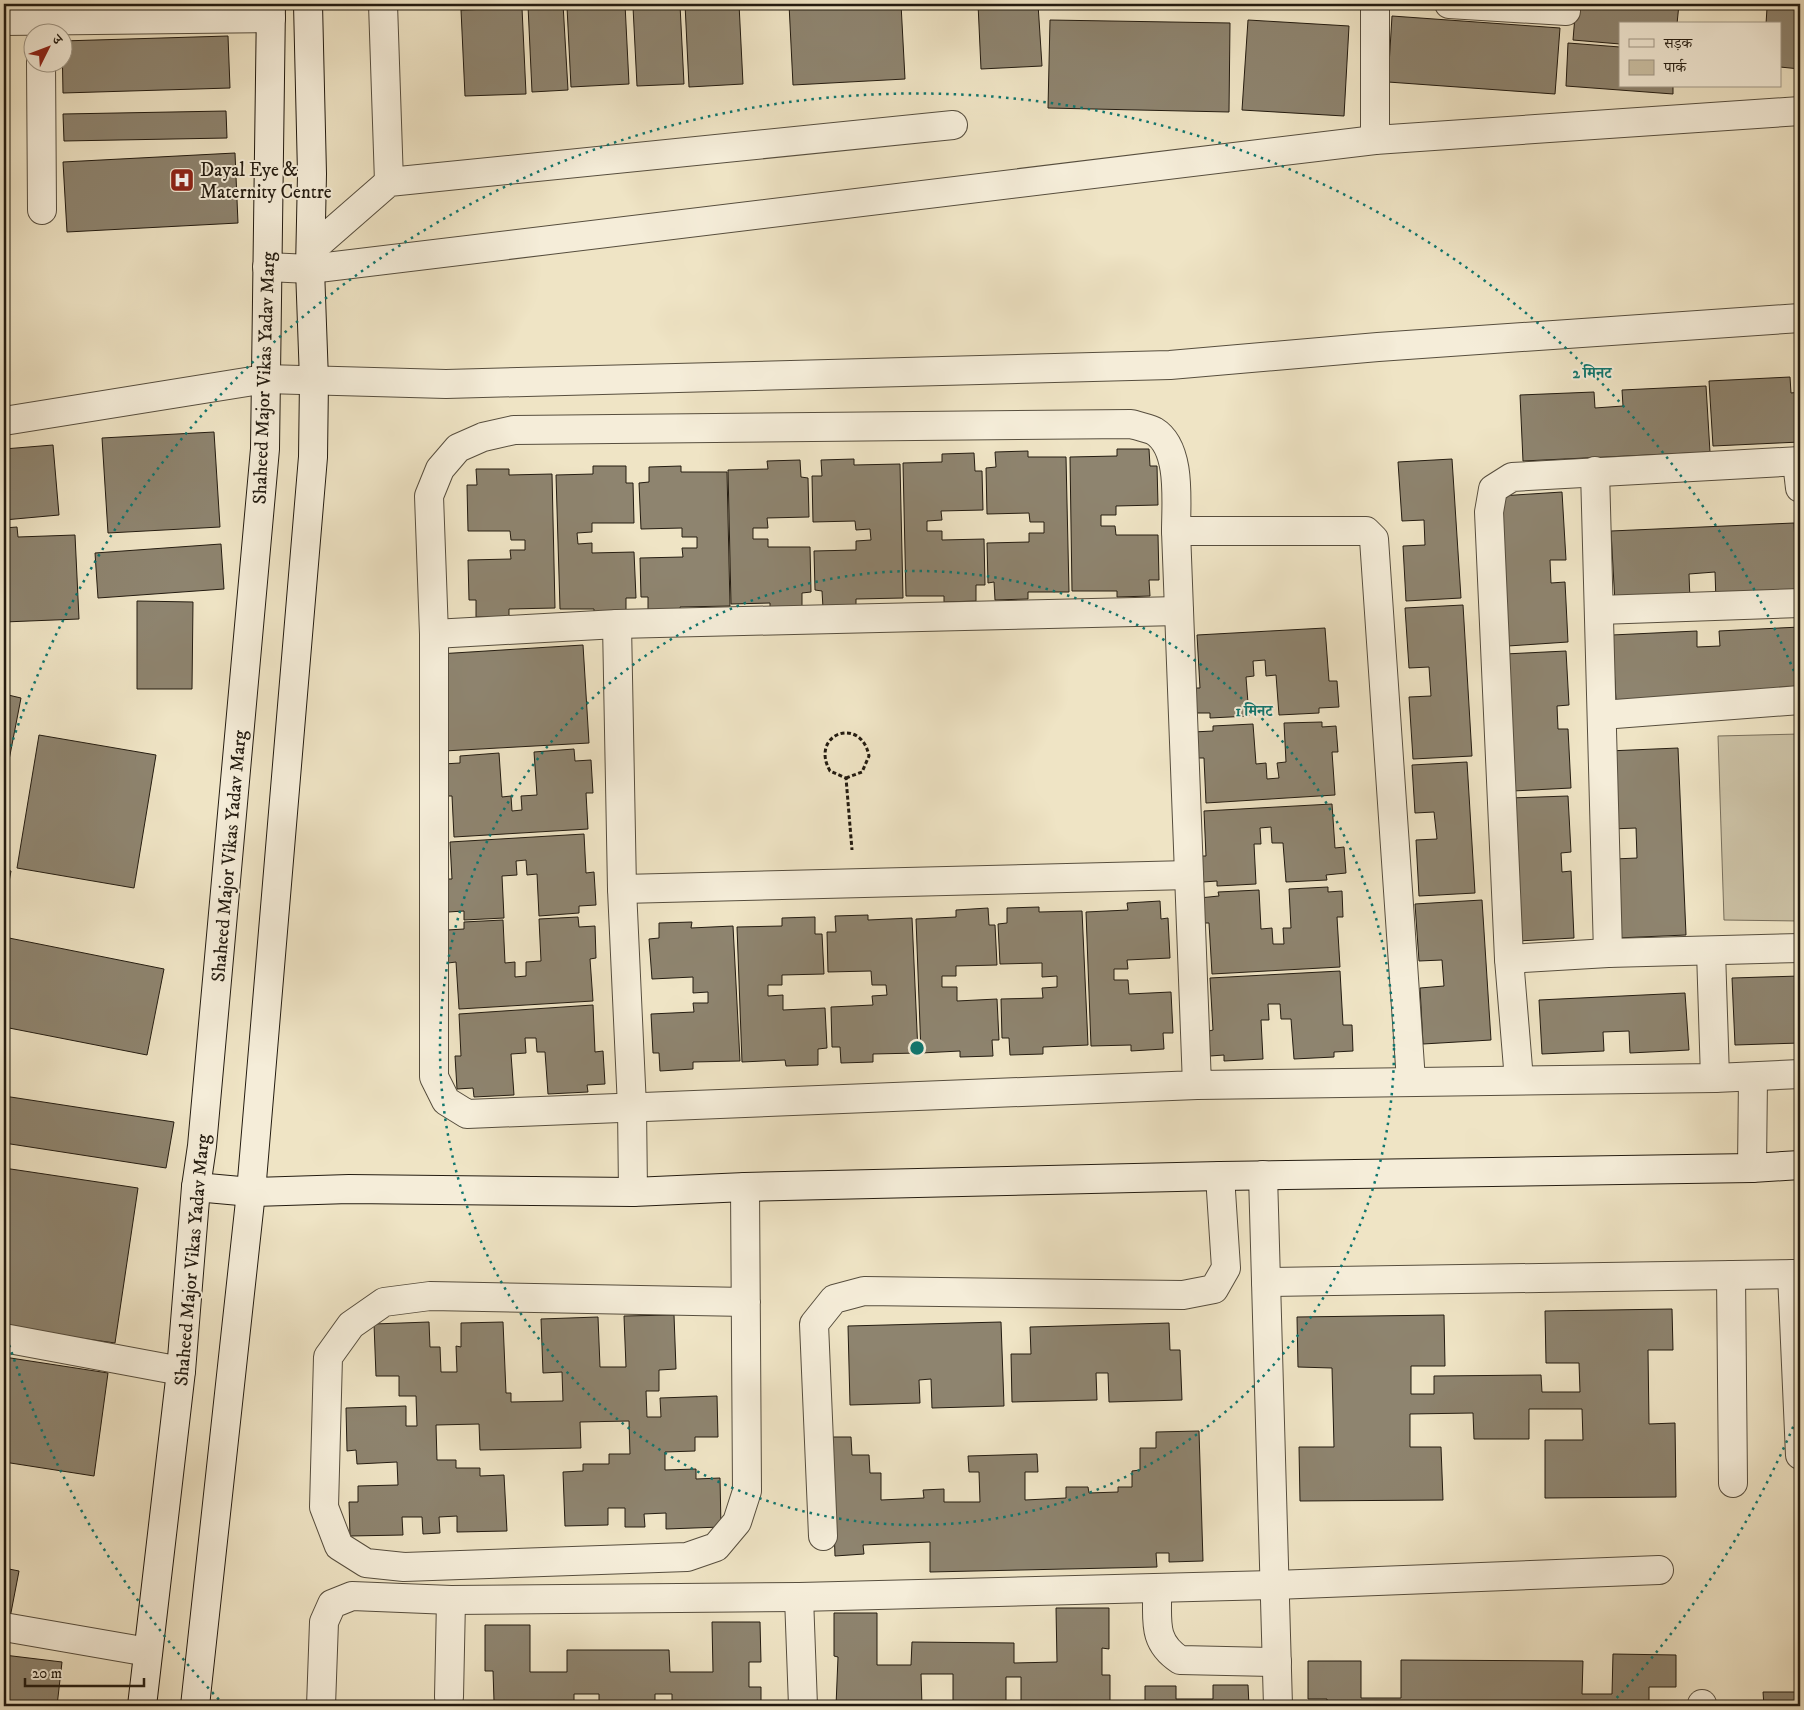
<svg xmlns="http://www.w3.org/2000/svg" width="1804" height="1710" font-family="'IM FELL DW Pica','Noto Serif Devanagari',serif">
	<rect width="100%" height="100%" fill="#efe4c5"/>
	<filter id="stains"><feTurbulence type="fractalNoise" baseFrequency=".004" numOctaves="4"/><feColorMatrix values="0 0 0 0 .2 0 0 0 0 .09 0 0 0 0 .02 0 0 0 .5 -.17"/></filter>
	<radialGradient id="worn" r=".72"><stop offset=".6" stop-color="#630" stop-opacity="0"/><stop offset="1" stop-color="#630" stop-opacity=".3"/></radialGradient>
	<polygon fill="#ccc2a6" stroke="#786f5c" points="1800,734 1800,921 1724,920 1718,736"/>
	<g fill="#8e846f" stroke="#241c11">
		<polygon points="563,4 568,90 532,92 528,6"/>
		<polygon points="625,4 629,84 571,87 567,7"/>
		<polygon points="685,4 739,4 743,84 689,87"/>
		<polygon points="789,4 901,4 905,79 793,85"/>
		<polygon points="978,4 1038,4 1042,66 981,69"/>
		<polygon points="1576,4 1679,4 1677,24 1620,24 1620,44 1573,40"/>
		<polygon points="680,5 684,84 637,86 633,7"/>
		<polygon points="522,8 526,94 465,96 461,10"/>
		<polygon points="1767,8 1800,10 1800,69 1780,67 1780,24 1766,24"/>
		<polygon points="1392,16 1560,28 1555,94 1388,82"/>
		<polygon points="1050,20 1230,23 1229,112 1048,108"/>
		<polygon points="1248,20 1349,26 1344,116 1242,110"/>
		<polygon points="228,36 230,88 63,93 62,41"/>
		<polygon points="1568,43 1620,47 1620,86 1673,86 1673,94 1566,86"/>
		<polygon points="226,111 227,138 64,141 63,114"/>
		<polygon points="235,153 238,223 67,232 63,162"/>
		<polygon points="1790,377 1791,393 1800,392 1800,442 1713,446 1709,381"/>
		<polygon points="1706,386 1710,452 1523,461 1520,395 1594,392 1595,408 1623,406 1622,390"/>
		<polygon points="214,432 220,527 108,533 102,438"/>
		<polygon points="53,445 59,515 4,520 4,449"/>
		<polygon points="1117,449 1149,449 1150,466 1157,466 1158,505 1116,506 1116,515 1101,515 1101,526 1115,526 1116,535 1158,535 1159,580 1149,580 1150,596 1117,597 1117,591 1072,591 1070,457 1117,456"/>
		<polygon points="1028,451 1028,457 1066,457 1069,592 1028,592 1028,599 995,600 994,582 988,583 987,543 1029,542 1029,533 1044,533 1044,522 1030,522 1029,513 987,514 986,468 996,467 995,452"/>
		<polygon points="974,453 975,471 982,471 983,510 941,511 942,520 927,521 927,531 942,531 942,540 984,539 985,585 976,585 976,601 944,602 944,596 906,596 903,463 942,462 942,454"/>
		<polygon points="854,459 854,465 900,464 903,598 856,599 856,607 823,608 822,591 815,590 814,551 856,550 856,541 871,540 870,529 856,530 855,521 813,522 812,476 822,476 821,460"/>
		<polygon points="1452,459 1461,598 1406,601 1403,546 1425,545 1424,520 1402,521 1398,462"/>
		<polygon points="800,460 801,477 808,478 809,517 767,518 768,528 753,528 753,539 768,539 768,547 810,547 811,592 802,593 802,609 770,609 770,603 731,604 728,470 768,469 767,461"/>
		<polygon points="593,466 626,466 626,483 633,483 634,523 592,523 592,532 577,533 578,544 592,543 592,553 634,552 636,598 626,598 626,614 594,614 594,609 560,609 556,475 593,474"/>
		<polygon points="681,466 681,472 727,472 730,606 680,607 681,614 648,615 648,597 641,597 640,558 683,557 682,548 697,548 697,537 682,537 682,528 641,529 639,483 649,482 649,467"/>
		<polygon points="476,469 509,469 509,475 552,474 555,608 509,609 509,617 476,617 476,600 469,600 468,560 511,559 510,550 525,550 525,540 511,540 510,531 468,531 467,485 477,485"/>
		<polygon points="1562,492 1566,560 1550,560 1551,583 1565,582 1568,642 1508,646 1500,496"/>
		<polygon points="1794,523 1798,597 1716,601 1715,572 1689,574 1690,600 1615,603 1611,531"/>
		<polygon points="17,527 18,537 75,535 79,619 4,622 4,528"/>
		<polygon points="221,544 224,589 98,598 95,553"/>
		<polygon points="137,601 193,602 192,689 137,689"/>
		<polygon points="1463,605 1472,756 1413,759 1409,697 1431,696 1429,667 1409,668 1405,608"/>
		<polygon points="1800,627 1800,692 1616,700 1612,635 1697,631 1697,647 1720,646 1719,631"/>
		<polygon points="1325,628 1329,681 1337,681 1339,707 1319,708 1319,713 1279,715 1276,675 1266,676 1265,660 1253,661 1254,676 1246,677 1249,716 1210,718 1210,713 1196,713 1195,688 1200,688 1197,635"/>
		<polygon points="583,645 589,743 444,751 438,654"/>
		<polygon points="1566,651 1569,705 1557,706 1558,729 1568,729 1571,788 1513,791 1505,654"/>
		<polygon points="4,694 21,698 4,786"/>
		<polygon points="1322,722 1322,727 1336,726 1338,752 1332,752 1335,795 1206,803 1204,758 1195,758 1193,732 1213,731 1213,726 1253,724 1256,764 1266,763 1267,779 1279,778 1277,763 1286,762 1284,723"/>
		<polygon points="39,735 156,755 134,888 17,868"/>
		<polygon points="1678,748 1686,935 1617,938 1614,859 1637,858 1636,828 1612,829 1608,751"/>
		<polygon points="574,749 575,761 591,760 593,793 586,793 588,829 454,837 452,796 445,796 443,764 460,763 460,756 499,753 502,797 511,796 512,811 522,810 521,796 537,795 534,752"/>
		<polygon points="1467,762 1475,893 1419,896 1416,840 1437,839 1434,812 1415,813 1412,765"/>
		<polygon points="1568,796 1571,852 1561,853 1562,872 1571,871 1574,938 1518,941 1510,798"/>
		<polygon points="1332,804 1335,848 1344,847 1346,873 1326,875 1327,880 1286,882 1283,843 1272,843 1271,827 1260,828 1261,844 1254,844 1256,884 1217,886 1217,881 1203,882 1201,856 1206,856 1204,811"/>
		<polygon points="584,834 586,873 594,872 596,905 579,906 579,913 539,916 537,874 527,875 526,860 516,861 517,875 502,876 504,918 464,920 464,911 448,912 446,879 452,879 450,842"/>
		<polygon points="4,870 11,871 4,909"/>
		<polygon points="1328,887 1328,892 1342,891 1343,917 1337,917 1340,967 1212,974 1209,923 1200,923 1199,898 1219,896 1218,892 1259,890 1261,929 1272,928 1273,944 1284,944 1283,928 1291,928 1289,889"/>
		<polygon points="1482,900 1491,1040 1423,1044 1420,988 1444,986 1442,960 1419,961 1415,904"/>
		<polygon points="1160,901 1161,919 1168,918 1170,958 1127,960 1128,969 1114,969 1114,980 1128,980 1129,994 1171,992 1173,1033 1163,1033 1164,1049 1131,1051 1131,1045 1091,1046 1086,912 1128,910 1127,903"/>
		<polygon points="1039,907 1039,912 1082,911 1088,1045 1043,1047 1043,1054 1010,1055 1009,1038 1002,1038 1001,999 1043,998 1042,988 1057,987 1057,976 1042,977 1042,963 1000,964 998,924 1007,923 1007,908"/>
		<polygon points="988,908 989,925 995,925 997,965 956,966 956,976 942,976 942,987 957,987 957,1001 997,999 999,1040 992,1040 993,1056 960,1057 960,1051 921,1053 916,919 956,917 956,910"/>
		<polygon points="868,915 868,920 912,918 918,1053 873,1054 873,1062 841,1063 840,1047 832,1047 831,1007 873,1005 872,996 887,995 886,985 872,985 871,971 828,972 827,932 836,932 835,916"/>
		<polygon points="578,917 579,927 595,926 596,958 590,959 593,1001 459,1009 456,962 448,963 447,930 464,929 464,922 503,920 505,963 515,962 515,977 526,976 526,962 541,961 539,919"/>
		<polygon points="815,917 815,934 822,934 824,974 782,975 782,985 768,985 768,996 783,995 783,1010 825,1008 827,1048 818,1049 818,1065 786,1066 785,1060 742,1062 737,927 782,926 782,918"/>
		<polygon points="692,922 691,928 733,926 740,1061 693,1062 693,1069 660,1071 659,1053 653,1053 651,1014 694,1012 693,1003 708,1003 708,992 693,993 693,977 652,979 649,939 659,938 659,923"/>
		<polygon points="4,937 164,969 147,1055 4,1027"/>
		<polygon points="1340,971 1343,1025 1352,1025 1353,1051 1334,1052 1334,1057 1294,1059 1291,1019 1281,1019 1280,1004 1268,1004 1269,1020 1261,1020 1263,1059 1224,1061 1224,1055 1210,1056 1209,1031 1213,1030 1210,978"/>
		<polygon points="1800,976 1800,1043 1735,1045 1732,978"/>
		<polygon points="1685,993 1689,1050 1630,1053 1629,1031 1603,1032 1604,1051 1542,1054 1539,1000"/>
		<polygon points="593,1005 595,1052 603,1051 605,1084 587,1085 588,1092 548,1094 545,1052 537,1052 536,1038 525,1038 526,1053 511,1054 514,1095 474,1097 473,1088 457,1089 455,1056 461,1056 459,1014"/>
		<polygon points="4,1096 174,1122 166,1168 4,1143"/>
		<polygon points="4,1168 138,1188 115,1343 4,1327"/>
		<polygon points="1672,1309 1673,1350 1648,1350 1649,1424 1675,1423 1676,1497 1545,1498 1545,1440 1583,1440 1582,1409 1529,1409 1529,1439 1474,1439 1473,1413 1410,1414 1410,1447 1441,1447 1443,1500 1300,1501 1299,1447 1334,1447 1332,1368 1298,1367 1297,1317 1444,1315 1445,1366 1411,1366 1411,1394 1434,1394 1434,1376 1541,1375 1542,1392 1580,1392 1579,1363 1546,1363 1545,1311"/>
		<polygon points="674,1315 676,1369 659,1370 659,1391 646,1391 647,1417 661,1417 660,1398 717,1396 718,1437 695,1437 695,1451 665,1452 665,1470 696,1469 696,1479 720,1478 721,1527 666,1529 666,1513 644,1514 645,1527 625,1527 625,1508 608,1508 608,1525 565,1526 563,1472 583,1471 583,1464 609,1464 609,1454 630,1454 629,1421 580,1422 581,1448 480,1450 479,1424 436,1425 437,1460 456,1460 456,1468 480,1468 480,1476 504,1475 507,1531 457,1532 457,1516 439,1517 440,1533 423,1534 422,1517 402,1517 403,1535 350,1536 349,1502 358,1502 358,1486 398,1485 397,1462 357,1464 356,1450 347,1451 346,1408 406,1406 406,1426 417,1426 416,1396 399,1396 399,1376 376,1376 374,1324 429,1322 430,1347 440,1347 441,1372 457,1372 456,1346 461,1347 461,1323 503,1322 506,1393 511,1393 511,1402 563,1401 562,1372 543,1373 541,1319 598,1317 600,1367 626,1367 624,1316"/>
		<polygon points="1001,1322 1004,1406 932,1408 931,1379 919,1380 920,1403 850,1405 848,1326"/>
		<polygon points="1169,1323 1170,1350 1180,1350 1182,1400 1109,1402 1108,1373 1096,1373 1097,1400 1012,1402 1011,1354 1031,1354 1030,1327"/>
		<polygon points="4,1357 108,1373 94,1476 4,1462"/>
		<polygon points="1199,1431 1203,1561 1169,1562 1169,1553 1156,1553 1157,1567 930,1572 930,1542 863,1545 864,1554 835,1556 831,1437 851,1437 852,1455 869,1455 870,1473 881,1473 881,1500 924,1498 923,1490 944,1489 944,1502 980,1502 979,1472 969,1472 968,1456 1037,1454 1038,1472 1025,1472 1025,1500 1066,1498 1066,1487 1088,1487 1089,1493 1118,1492 1118,1487 1132,1487 1132,1471 1140,1470 1140,1448 1156,1448 1156,1432"/>
		<polygon points="4,1568 19,1571 9,1623 4,1622"/>
		<polygon points="1056,1608 1109,1608 1109,1649 1102,1648 1102,1675 1110,1675 1110,1706 1021,1706 1021,1677 1006,1677 1006,1706 953,1706 953,1674 921,1674 922,1706 836,1706 838,1657 834,1656 834,1613 877,1613 877,1665 911,1665 912,1642 1014,1643 1014,1663 1057,1662"/>
		<polygon points="712,1622 760,1622 761,1662 749,1662 749,1687 761,1687 761,1706 672,1706 672,1694 655,1694 655,1706 599,1706 599,1694 574,1694 574,1706 485,1706 485,1701 494,1701 493,1671 485,1671 485,1625 530,1625 530,1672 567,1672 567,1650 669,1650 670,1672 713,1672"/>
		<polygon points="1613,1654 1676,1655 1676,1687 1649,1687 1649,1706 1327,1706 1327,1699 1308,1699 1308,1661 1361,1661 1361,1698 1401,1698 1401,1660 1583,1661 1582,1694 1612,1694"/>
		<polygon points="4,1655 62,1662 57,1706 4,1706"/>
		<polygon points="1213,1685 1248,1685 1249,1706 1145,1706 1145,1686 1176,1686 1176,1699 1213,1699"/>
		<polygon points="1763,1692 1800,1692 1800,1706 1764,1706"/>
	</g>
	<g fill="none" stroke-linecap="round" stroke-linejoin="round">
		<defs>
			<g id="street">
				<polyline points="383,4 389,182"/>
				<polyline points="1449,4 1566,11"/>
				<polyline points="4,21 271,18"/>
				<polyline points="41,62 42,210"/>
				<polyline points="1375,140 1375,4"/>
				<polyline points="311,250 389,182 953,125"/>
				<polyline points="267,267 310,269 1375,140 1800,111"/>
				<polyline points="4,421 265,379 446,384 1170,365 1378,347 1800,318"/>
				<polyline points="1797,462 1800,488"/>
				<polyline points="1595,471 1608,953"/>
				<polyline points="1176,531 1366,531 1374,539 1411,1081"/>
				<polyline points="1599,610 1800,603"/>
				<polyline points="617,624 622,889 632,1107 633,1192"/>
				<polyline points="434,634 617,624 1179,611"/>
				<polyline points="1602,715 1800,700"/>
				<polyline points="622,889 1189,875"/>
				<polyline points="1711,951 1715,1078"/>
				<polyline points="1509,959 1608,953 1800,948"/>
				<polyline points="1519,1080 1509,959 1489,512 1493,489 1512,477 1800,461"/>
				<path d="M1197 1085 1176 531C1176 502 1182 448 1154 431 1147 428 1138 426 1131 424L514 430 483 437 458 448 440 469 429 496 434 634V1077L446 1101 467 1114 1197 1085 1715 1078 1800 1074"/>
				<polyline points="1752,1168 1753,1077"/>
				<polyline points="1263,1175 1278,1706"/>
				<polyline points="745,1187 747,1491 737,1522 716,1547 687,1557 404,1567 366,1563 339,1546 324,1507 328,1357 351,1325 384,1302 430,1296 746,1302"/>
				<polyline points="1792,1274 1800,1455"/>
				<polyline points="1731,1275 1733,1483"/>
				<polyline points="1266,1282 1800,1274"/>
				<polyline points="4,1338 181,1371"/>
				<polyline points="823,1536 814,1324 834,1299 864,1291 1183,1295 1214,1289 1226,1268 1220,1176"/>
				<path d="M1157 1588C1158 1619 1151 1641 1180 1660L1277 1662"/>
				<polyline points="799,1597 803,1706"/>
				<polyline points="4,1627 148,1652"/>
				<polyline points="449,1697 451,1600"/>
				<polyline points="1702,1704 1702,1706"/>
				<polyline points="321,1706 324,1622 332,1604 352,1596 451,1600 799,1597 1275,1585 1659,1570"/>
			</g>
			<g id="secondary">
				<polyline points="196,1187 251,1192 349,1189 633,1192 745,1187 1220,1176 1752,1168 1800,1165"/>
				<polyline points="142,1706 181,1371 196,1187 202,1146 265,449 271,4"/>
				<polyline points="195,1706 251,1192 313,457 314,380 310,269 312,174 308,4"/>
			</g>
		</defs>
		<use href="#street" stroke="#574e3e" stroke-width="30"/>
		<use href="#secondary" stroke="#241c11" stroke-width="30"/>
		<path stroke="#241c11" stroke-width="3" stroke-dasharray="4 2.5" stroke-linecap="butt" d="M846 778 862 772 869 756C861 715 809 734 830 771L846 778 852 850"/>
		<use href="#street" stroke="#f5edd9" stroke-width="28"/>
		<use href="#secondary" stroke="#f5edd9" stroke-width="28"/>
	</g>
	<g fill="none" stroke="#0f766e" stroke-width="2.5" stroke-dasharray="2.5 5">
		<circle cx="917" cy="1048" r="477"/>
		<path d="M1799 1413A955 955 0 0 1 1610 1705M224 1705A955 955 0 0 1 6 1335M6 761A955 955 0 0 1 1799 683"/>
	</g>
	<defs>
		<symbol id="hospital-square" viewBox="-11 -11 22 22"><rect x="-9" y="-9" width="18" height="18" rx="4" fill="#8f2418" stroke="#f5edd9"/><path d="M-5-5h3v3.5h4V-5h3V5h-3V1.5h-4V5h-3Z" fill="#fff"/></symbol>
	</defs>
	<g fill-rule="evenodd">
		<use href="#hospital-square" x="168" y="166" width="28" height="28"/>
	</g>
	<g text-anchor="middle" stroke-width="4" stroke-linejoin="round" paint-order="stroke">
		<g font-size="19" fill="#241c11" stroke="#f5edd9" text-anchor="start">
			<text x="200" y="176">Dayal Eye &amp;<tspan x="200" dy="22">Maternity Centre</tspan></text>
		</g>
		<g font-size="19" fill="#241c11" stroke="#f5edd9">
			<text transform="translate(263 378) rotate(-88)" y="7">Shaheed Major Vikas Yadav Marg</text>
			<text transform="translate(228 856) rotate(-85)" y="7">Shaheed Major Vikas Yadav Marg</text>
			<text transform="translate(191 1260) rotate(-85)" y="7">Shaheed Major Vikas Yadav Marg</text>
		</g>
	</g>
	<circle cx="917" cy="1048" r="8" fill="#0f766e" stroke="#f5edd9" stroke-width="2.5"/>
	<g font-size="15" text-anchor="middle" font-weight="bold" fill="#0f766e" stroke="#f5edd9" stroke-width="4" stroke-linejoin="round" paint-order="stroke">
		<text x="1592" y="378">2 मिनट</text>
		<text x="1254" y="716">1 मिनट</text>
	</g>
	<rect width="1804" height="1710" fill="none" stroke="#efe4c5" stroke-width="20"/>
	<rect x="5" y="5" width="1794" height="1700" fill="none" stroke="#241c11" stroke-width="2.5"/>
	<rect x="10" y="10" width="1784" height="1690" fill="none" stroke="#241c11"/>
	<rect x="1619" y="22" width="162" height="65" fill="#f5edd9" stroke="#a19989"/>
	<rect x="1629" y="39" width="25" height="8" fill="#f5edd9" stroke="#a19989"/>
	<text x="1664" y="48" font-size="15" fill="#241c11">सड़क</text>
	<rect x="1629" y="60" width="25" height="15" fill="#ccc2a6" stroke="#a19989"/>
	<text x="1664" y="72" font-size="15" fill="#241c11">पार्क</text>
	<g transform="translate(48 48) rotate(48)"><circle r="24" fill="#f5edd9" stroke="#a19989"/>
	<path d="M0-4L9 19L0 12L-9 19Z" fill="#8f2418"/>
	<text y="-8" font-size="14" font-weight="bold" text-anchor="middle" fill="#241c11">उ</text>
	</g>
	<path d="M25 1678v8h119v-8" fill="none" stroke="#241c11" stroke-width="2.5"/>
	<text x="32" y="1678" font-size="15" fill="#241c11" stroke="#f5edd9" stroke-width="4" paint-order="stroke">20 m</text>
	<rect width="100%" height="100%" filter="url(#stains)"/>
	<rect width="100%" height="100%" fill="url(#worn)"/>
</svg>
